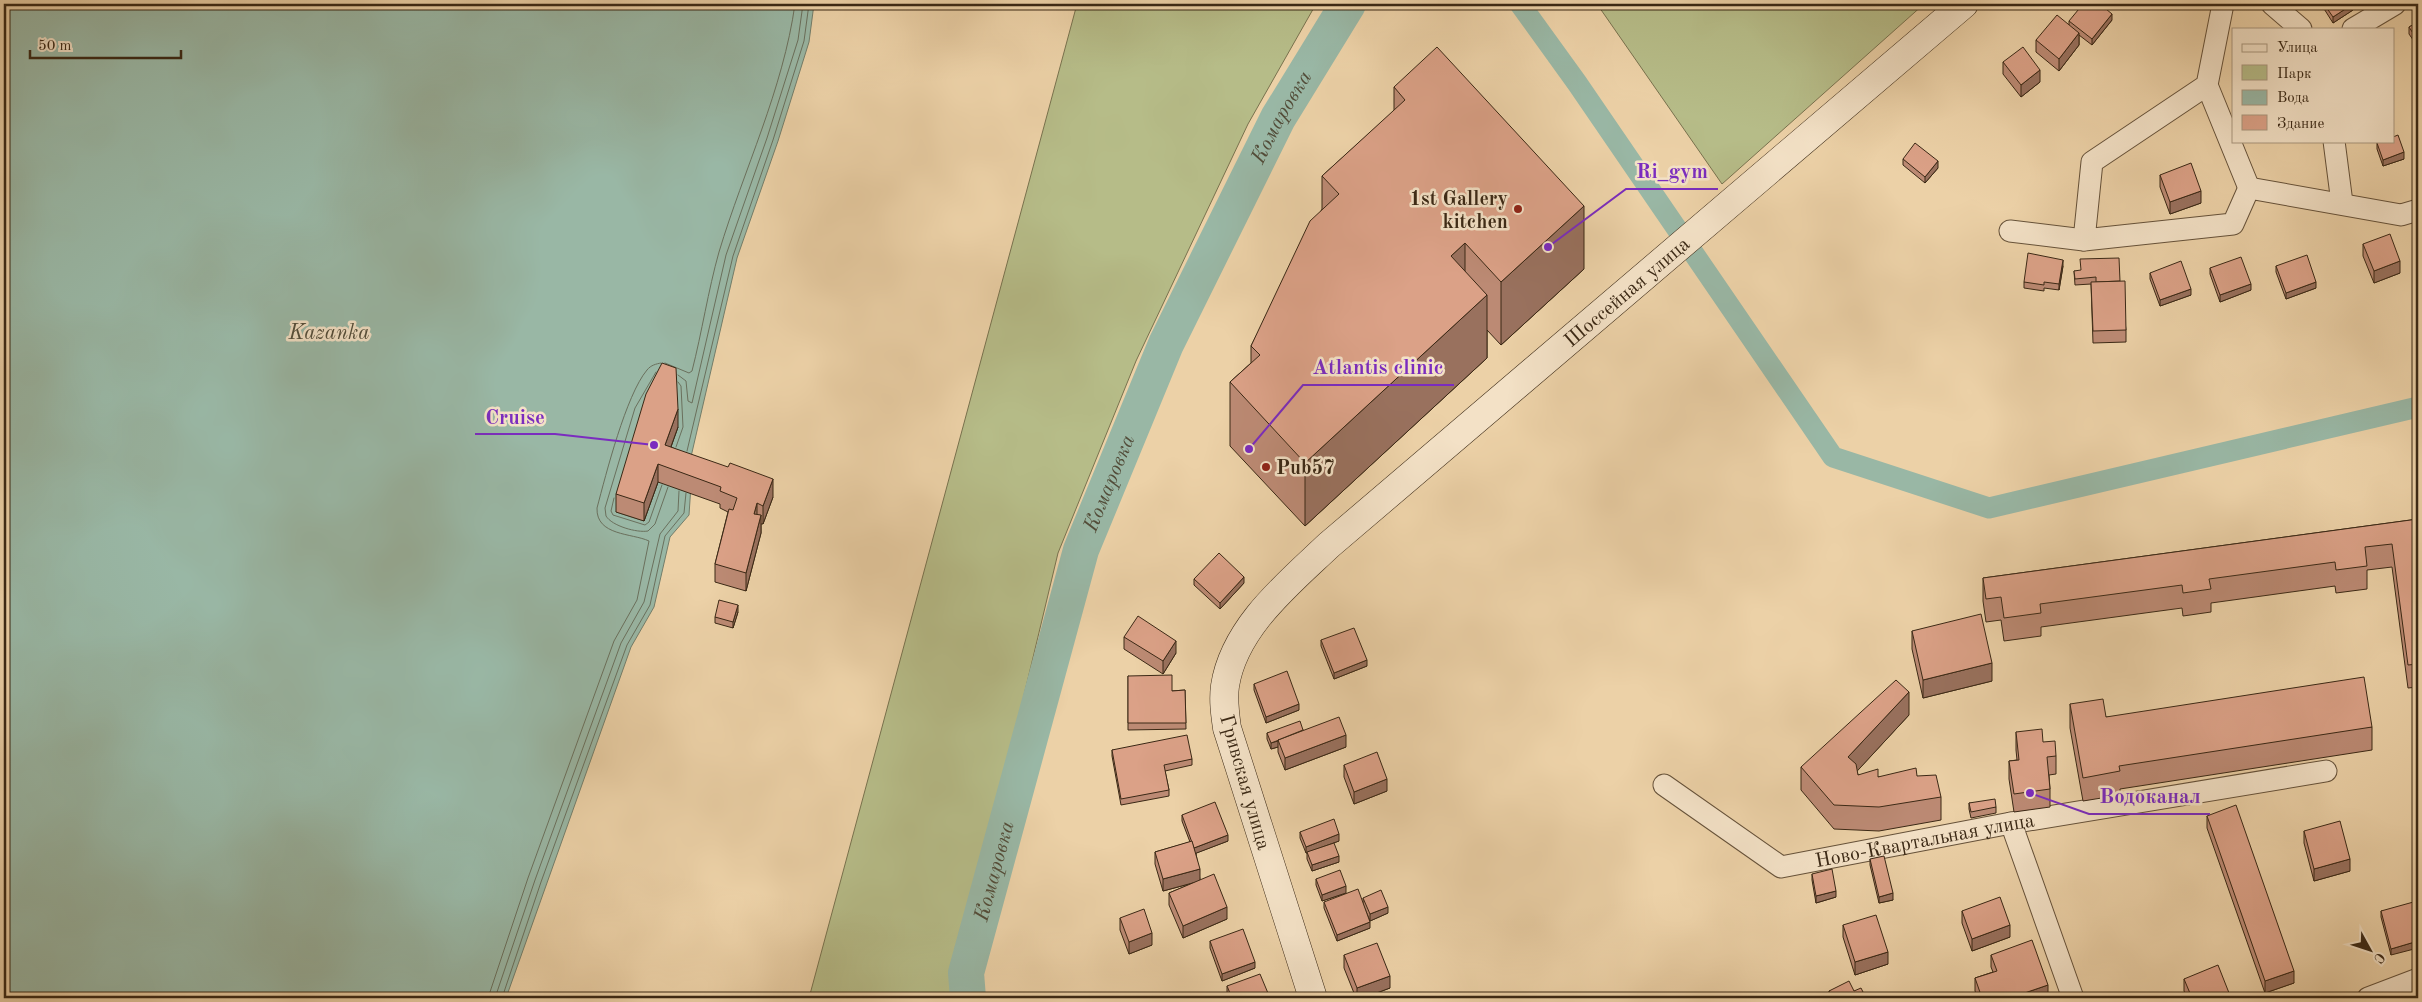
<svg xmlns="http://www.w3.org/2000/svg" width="2422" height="1002" font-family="'Old Standard TT',serif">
	<rect width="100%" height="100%" fill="#ecd1a7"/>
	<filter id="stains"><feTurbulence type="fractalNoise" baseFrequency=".004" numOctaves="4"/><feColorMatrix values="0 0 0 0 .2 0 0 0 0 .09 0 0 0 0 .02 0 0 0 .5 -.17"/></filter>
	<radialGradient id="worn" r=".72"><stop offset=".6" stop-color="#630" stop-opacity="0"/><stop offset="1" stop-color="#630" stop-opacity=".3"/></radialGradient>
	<g fill="#b6bc88" stroke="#78724e">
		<polygon points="1077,4 1316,4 1248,124 1136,361 1058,553 955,984 955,998 809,998"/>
		<polygon points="1597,4 1924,4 1722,184"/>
	</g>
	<path fill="#99b7a5" stroke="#737e6b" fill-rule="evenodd" d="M4 4H814L809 42 778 141 737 258 687 474 691 485 689 515 670 537 654 607 631 647 506 998H4ZM678 427 644 521 616 512V511Z"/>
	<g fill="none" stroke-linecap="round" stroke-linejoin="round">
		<g stroke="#6a705d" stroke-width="1">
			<path d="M665 363 689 373 692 371C702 332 708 291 719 252 744 169 783 90 795 4"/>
			<path d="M656 372 635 408 605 508 606 516C612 526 637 533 648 531L655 524 668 487"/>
			<polyline points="678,375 686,381 688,401 692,403 726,255 767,138 798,40 803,4"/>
			<polyline points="676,447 683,427 681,386 678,382"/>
			<polyline points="687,451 733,256 773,140 804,41 809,4"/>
			<polyline points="614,498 611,511 613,515 645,525 649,522 662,485"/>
			<path d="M488 998 528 878 614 641 637 600 649 541C632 533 596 536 597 508 606 474 626 395 647 370 651 365 656 364 661 363"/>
			<polyline points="495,998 535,880 621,643 644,602 660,534 678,511 679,491"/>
			<polyline points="502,998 541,882 627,645 650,605 665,536 684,513 686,493"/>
		</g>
		<polyline stroke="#99b7a5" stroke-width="21" points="1520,4 1577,83 1833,457 1989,508 2418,407"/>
		<path stroke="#99b7a5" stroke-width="36" id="s1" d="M968 998 966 973 1081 550 1166 344 1278 118 1348 4"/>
		<defs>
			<g id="street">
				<polyline points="2223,4 2207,85 2092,162 2084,240 2233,224 2249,188 2401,215 2418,210"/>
				<polyline points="2272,4 2301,29"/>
				<polyline points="2353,29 2395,4"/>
				<polyline points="2207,85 2249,188"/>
				<polyline points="2334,141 2342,203"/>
				<polyline points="2010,231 2084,240"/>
				<path id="s2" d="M1664 785 1781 867 2011 823 2326 771"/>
				<polyline points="2011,823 2073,998"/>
				<polyline points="2368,998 2418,979"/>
			</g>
			<g id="secondary">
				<path id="s3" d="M1313 998 1227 728C1225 714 1223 700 1225 686 1234 627 1289 583 1329 545L1964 4"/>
			</g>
		</defs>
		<use href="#street" stroke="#66523a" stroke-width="23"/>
		<use href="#secondary" stroke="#3a2815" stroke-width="29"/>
		<use href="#street" stroke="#f3e1c6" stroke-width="21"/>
		<use href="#secondary" stroke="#f3e1c6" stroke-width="28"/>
	</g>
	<g fill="#bc8a74" stroke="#3a2815">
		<polygon points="2321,4 2353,4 2353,10 2333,23"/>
		<polygon points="2112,20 2092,45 2079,35 2079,45 2059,71 2036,52 2036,40 2069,25 2069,21"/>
		<polygon points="2418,22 2418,47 2409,34 2409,27"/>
		<polygon points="2003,62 2040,82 2021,97 2003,74"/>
		<polygon points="1394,87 1584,269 1501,345 1487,330 1487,358 1305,526 1230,446 1230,382 1251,363 1251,346 1322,209 1322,176 1394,111"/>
		<polygon points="2377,143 2404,159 2383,166 2377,149"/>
		<polygon points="1903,159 1938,168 1925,183 1903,165"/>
		<polygon points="2160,175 2201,203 2170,214 2160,187"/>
		<polygon points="2363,244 2400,273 2374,283 2363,256"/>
		<polygon points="2063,266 2059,290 2044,288 2044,291 2024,288 2024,282"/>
		<polygon points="2276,266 2316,288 2286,299 2276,272"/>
		<polygon points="2210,268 2251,290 2220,302 2210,274"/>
		<polygon points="2074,271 2120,281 2126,330 2126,342 2093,343 2091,284 2075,285"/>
		<polygon points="2150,273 2191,295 2160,306 2150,279"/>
		<polygon points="678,427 671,447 773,497 763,524 761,524 761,533 746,591 715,582 715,564 728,512 720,508 720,504 658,482 644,521 616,512 616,494"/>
		<polygon points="2418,519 2418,687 2408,688 2392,567 2367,570 2367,589 2336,593 2335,586 2211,603 2211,612 2183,616 2182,608 2041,627 2041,636 2004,641 2001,620 1986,622 1983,601 1983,578"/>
		<polygon points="1194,579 1244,583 1220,609 1194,585"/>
		<polygon points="738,612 733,628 715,623 715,617"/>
		<polygon points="1912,631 1992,681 1923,698 1912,649"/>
		<polygon points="1124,637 1176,653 1163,674 1124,649"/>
		<polygon points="1321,640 1367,666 1334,679 1321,646"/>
		<polygon points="1128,676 1172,691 1185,690 1186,729 1128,730"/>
		<polygon points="1254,684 1299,710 1266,723 1254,690"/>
		<polygon points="2070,704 2106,717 2372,727 2372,750 2120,789 2120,795 2083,801 2070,728"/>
		<polygon points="1909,715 1857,771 1858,775 1878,777 1917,776 1941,797 1941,820 1879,831 1834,829 1801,790 1801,767"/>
		<polygon points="1303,730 1346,747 1285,770 1278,752 1278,747 1271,749 1267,739 1267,733"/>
		<polygon points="2016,732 2043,742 2056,756 2056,774 2049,775 2050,789 2050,807 2014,812 2009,779 2009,761 2017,760 2016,750"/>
		<polygon points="1112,750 1192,759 1192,765 1165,771 1169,790 1169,796 1121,805 1112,756"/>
		<polygon points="1344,765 1387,791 1354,804 1344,777"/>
		<polygon points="1969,803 1996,807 1996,813 1971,818 1969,809"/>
		<polygon points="1182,815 1228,841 1196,853 1200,880 1227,919 1183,938 1169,905 1169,893 1193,883 1163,891 1155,864 1155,852 1190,842 1182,821"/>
		<polygon points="2207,816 2294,983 2265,993 2207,828"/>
		<polygon points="2304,831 2350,871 2314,881 2304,843"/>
		<polygon points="1300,832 1339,841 1322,847 1339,862 1312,871 1307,859 1307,853 1306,853 1300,838"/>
		<polygon points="1870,859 1893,900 1879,903 1870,865"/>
		<polygon points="1812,874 1836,897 1816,903 1812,880"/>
		<polygon points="1316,879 1346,893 1322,901 1316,885"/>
		<polygon points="1363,898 1388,913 1370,921 1363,904"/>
		<polygon points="1324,902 1370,928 1337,941 1324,908"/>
		<polygon points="2418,907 2391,955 2381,917 2381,911"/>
		<polygon points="1962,911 2010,937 1972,951 1962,923"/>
		<polygon points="1120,918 1152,945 1129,954 1120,930"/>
		<polygon points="1843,925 1888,964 1855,975 1843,937"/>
		<polygon points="1210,941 1255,968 1222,981 1210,948"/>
		<polygon points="1344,955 1390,988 1363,998 1356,998 1344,968"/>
		<polygon points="1991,955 2048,997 2044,998 1978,998 1975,991 1975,978 1993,972 1991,967"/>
		<polygon points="2184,979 2231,998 2187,998 2184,991"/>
		<polygon points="1227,986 1270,998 1230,998 1227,992"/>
		<polygon points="1829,991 1854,991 1866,998 1829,998"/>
	</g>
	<g fill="#99715e" stroke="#3a2815">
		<polygon points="2353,4 2353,10 2333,23 2333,17"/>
		<polygon points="2112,14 2112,20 2092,45 2092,39"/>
		<polygon points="2079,33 2079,45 2059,71 2059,59"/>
		<polygon points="2040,70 2040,82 2021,97 2021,85"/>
		<polygon points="2404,152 2404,159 2383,166 2383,160"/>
		<polygon points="1938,161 1938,168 1925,183 1925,177"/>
		<polygon points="2201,191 2201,203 2170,214 2170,202"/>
		<polygon points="1584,206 1584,269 1501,345 1501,282"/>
		<polygon points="1465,243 1465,306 1451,256"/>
		<polygon points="2063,260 2063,266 2059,290 2059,284"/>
		<polygon points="2400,261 2400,273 2374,283 2374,271"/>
		<polygon points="2316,282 2316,288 2286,299 2286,293"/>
		<polygon points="2251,284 2251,290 2220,302 2220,295"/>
		<polygon points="2191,289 2191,295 2160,306 2160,300"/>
		<polygon points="1487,295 1487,358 1305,526 1305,463"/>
		<polygon points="678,409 678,427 665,463 665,445"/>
		<polygon points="658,464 658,482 644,521 644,503"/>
		<polygon points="773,479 773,497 763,524 763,506"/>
		<polygon points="757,503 757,521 754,514"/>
		<polygon points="761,515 761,533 746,591 746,573"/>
		<polygon points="1244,577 1244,583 1220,609 1220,603"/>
		<polygon points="738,605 738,612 733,628 733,622"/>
		<polygon points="1176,641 1176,653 1163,674 1163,661"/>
		<polygon points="1367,660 1367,666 1334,679 1334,673"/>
		<polygon points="1992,663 1992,681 1923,698 1923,680"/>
		<polygon points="1909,692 1909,715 1848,781 1848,757"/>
		<polygon points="1299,704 1299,710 1266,723 1266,717"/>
		<polygon points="1346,735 1346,747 1285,770 1285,758"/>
		<polygon points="1278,741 1278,747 1271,749 1271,743"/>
		<polygon points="1387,779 1387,791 1354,804 1354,792"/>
		<polygon points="1339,834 1339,841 1306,853 1306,847"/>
		<polygon points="1228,835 1228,841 1194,854 1194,848"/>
		<polygon points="1339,856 1339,862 1312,871 1312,865"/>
		<polygon points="2350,859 2350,871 2314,881 2314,869"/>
		<polygon points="1200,869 1200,881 1163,891 1163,879"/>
		<polygon points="1346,886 1346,893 1322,901 1322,895"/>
		<polygon points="1836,891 1836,897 1816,903 1816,896"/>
		<polygon points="1893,893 1893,900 1879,903 1879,897"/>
		<polygon points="1227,907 1227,919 1183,938 1183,926"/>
		<polygon points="1388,907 1388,913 1370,921 1370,914"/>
		<polygon points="1370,922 1370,928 1337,941 1337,935"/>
		<polygon points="2010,925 2010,937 1972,951 1972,939"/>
		<polygon points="1152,933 1152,945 1129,954 1129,942"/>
		<polygon points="2418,941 2418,948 2391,955 2391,949"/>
		<polygon points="1888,952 1888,964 1855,975 1855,962"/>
		<polygon points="1255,962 1255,968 1222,981 1222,974"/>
		<polygon points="2294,971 2294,983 2265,993 2265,981"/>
		<polygon points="1390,976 1390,988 1363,998 1357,998 1357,988"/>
		<polygon points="2048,985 2048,997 2044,998 2010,998"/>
	</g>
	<g fill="#dba187" stroke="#3a2815">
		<polygon points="2083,4 2100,4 2112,14 2092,39 2069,21"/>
		<polygon points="2324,4 2353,4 2333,17"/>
		<polygon points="2057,15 2079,33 2059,59 2036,40"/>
		<polygon points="2418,22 2418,41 2409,27"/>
		<polygon points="1437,47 1584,206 1501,282 1465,243 1451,256 1487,295 1305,463 1230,382 1260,355 1251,346 1310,221 1339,194 1322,176 1405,100 1394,87"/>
		<polygon points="2023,47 2040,70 2021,85 2003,62"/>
		<polygon points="2398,135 2404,152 2383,160 2377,143 2381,141 2393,141 2393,137"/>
		<polygon points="1915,143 1938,161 1925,177 1903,159"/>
		<polygon points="2191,163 2201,191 2170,202 2160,175"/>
		<polygon points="2390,234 2400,261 2374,271 2363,244"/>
		<polygon points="2028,253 2063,260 2059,284 2044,282 2044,285 2024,282"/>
		<polygon points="2307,255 2316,282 2286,293 2276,266"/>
		<polygon points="2241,257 2251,284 2220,295 2210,268"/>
		<polygon points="2119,258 2120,281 2096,282 2096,277 2075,279 2074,271 2081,270 2080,259"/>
		<polygon points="2181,261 2191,289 2160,300 2150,273"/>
		<polygon points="2125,281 2126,330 2093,331 2091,282"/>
		<polygon points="662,363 676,368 678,409 665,445 728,467 730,463 773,479 763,506 757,503 754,514 761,515 746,573 715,564 729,509 733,510 737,498 720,491 721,487 658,464 644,503 616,494 646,394"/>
		<polygon points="2418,519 2418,664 2408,665 2392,544 2365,547 2367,566 2336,570 2335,562 2209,579 2211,589 2183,593 2182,585 2040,604 2041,613 2004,618 2001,597 1986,599 1983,578"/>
		<polygon points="1219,553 1244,577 1220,603 1194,579"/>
		<polygon points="719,600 738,605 733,622 715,617"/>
		<polygon points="1981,614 1992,663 1923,680 1912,631"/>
		<polygon points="1138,616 1176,641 1163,661 1124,637"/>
		<polygon points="1354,628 1367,660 1334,673 1321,640"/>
		<polygon points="1287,671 1299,704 1266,717 1254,684"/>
		<polygon points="1172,675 1172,691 1185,690 1186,723 1128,723 1128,676"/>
		<polygon points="2364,677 2372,727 2119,766 2120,771 2083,778 2070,704 2103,699 2106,717"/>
		<polygon points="1896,680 1909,692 1848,757 1856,764 1858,775 1878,769 1878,777 1916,768 1917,776 1936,775 1941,797 1879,807 1834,805 1801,767"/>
		<polygon points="1339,717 1346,735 1285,758 1278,740"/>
		<polygon points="1300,721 1303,730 1278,740 1279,740 1271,743 1267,733"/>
		<polygon points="2042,729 2043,742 2055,741 2056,756 2047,757 2050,789 2014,794 2009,761 2019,760 2016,732"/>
		<polygon points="1187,735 1192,759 1164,765 1169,790 1121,799 1112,750"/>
		<polygon points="1377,752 1387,779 1354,792 1344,765"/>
		<polygon points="1995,799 1996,807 1971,812 1969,803"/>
		<polygon points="1215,802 1228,835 1194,848 1182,815"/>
		<polygon points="2236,805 2294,971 2265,981 2207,816"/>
		<polygon points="1334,819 1339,834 1306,847 1300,832"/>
		<polygon points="2340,821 2350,859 2314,869 2304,831"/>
		<polygon points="1192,841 1200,869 1163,879 1155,852"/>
		<polygon points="1334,843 1339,856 1312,865 1307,852"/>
		<polygon points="1884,856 1893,893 1879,897 1870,859"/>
		<polygon points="1832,869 1836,891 1816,896 1812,874"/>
		<polygon points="1340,870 1346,886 1322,895 1316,879"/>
		<polygon points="1214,874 1227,907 1183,926 1169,893"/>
		<polygon points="1358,889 1370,922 1337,935 1324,902"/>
		<polygon points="1381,890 1388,907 1370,914 1363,898"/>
		<polygon points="2000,897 2010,925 1972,939 1962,911"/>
		<polygon points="2417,901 2418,907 2418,941 2391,949 2381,911"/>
		<polygon points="1144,909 1152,933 1129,942 1120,918"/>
		<polygon points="1876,915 1888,952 1855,962 1843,925"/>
		<polygon points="1243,929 1255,962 1222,974 1210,941"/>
		<polygon points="2032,940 2048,985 2010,998 1982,998 1975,978 1997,971 1991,955"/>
		<polygon points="1377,943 1390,976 1357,988 1344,955"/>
		<polygon points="2218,965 2231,998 2192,998 2184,979"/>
		<polygon points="1260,974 1270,998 1232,998 1227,986"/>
		<polygon points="1849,981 1854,991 1861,988 1866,998 1832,998 1829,991"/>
		<polygon points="1783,995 1783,998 1773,998"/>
	</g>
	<g fill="#8f2418" stroke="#f3e1c6" stroke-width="2">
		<circle cx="1518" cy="209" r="5"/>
		<circle cx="1266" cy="467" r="5"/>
	</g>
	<g text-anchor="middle" stroke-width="5" stroke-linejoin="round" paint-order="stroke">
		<g font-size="20" font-weight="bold" fill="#3a2815" stroke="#f3e1c6" text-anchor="end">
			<text x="1508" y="205">1st Gallery<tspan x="1508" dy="23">kitchen</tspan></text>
			<text x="1276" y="474" text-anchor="start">Pub57</text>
		</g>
		<g font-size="20" fill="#3a2815" stroke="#f3e1c6">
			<text dy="7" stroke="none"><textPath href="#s3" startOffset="895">Шоссейная улица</textPath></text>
			<text transform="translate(1246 782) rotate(74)" y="7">Гривская улица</text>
			<text dy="7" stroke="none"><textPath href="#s2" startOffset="289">Ново-Квартальная улица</textPath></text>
		</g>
		<g font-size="21" font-style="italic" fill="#524c39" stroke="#f3e1c6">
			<text dy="7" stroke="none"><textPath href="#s1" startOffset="941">Комаровка</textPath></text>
			<text x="329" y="339">Kazanka</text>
			<text dy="7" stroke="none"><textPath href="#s1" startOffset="536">Комаровка</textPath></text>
			<text dy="7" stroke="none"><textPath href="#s1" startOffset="131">Комаровка</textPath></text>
		</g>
	</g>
	<path fill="none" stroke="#7b2cbf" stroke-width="2" d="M1548 247L1626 189H1718M1249 449L1303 385H1454M654 445L555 434H475M2030 793L2089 814H2210"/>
	<g fill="#7b2cbf" stroke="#f3e1c6" stroke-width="2">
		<circle cx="1548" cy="247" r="5"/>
		<circle cx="1249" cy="449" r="5"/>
		<circle cx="654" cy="445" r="5"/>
		<circle cx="2030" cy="793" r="5"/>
	</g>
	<g font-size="21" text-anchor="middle" font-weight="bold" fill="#7b2cbf" stroke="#f3e1c6" stroke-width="5" stroke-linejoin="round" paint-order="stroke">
		<text x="1672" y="178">Ri_gym</text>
		<text x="1378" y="374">Atlantis clinic</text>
		<text x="515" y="424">Cruise</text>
		<text x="2150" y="803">Водоканал</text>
	</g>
	<rect width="2422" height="1002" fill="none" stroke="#ecd1a7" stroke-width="20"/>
	<rect x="5" y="5" width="2412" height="992" fill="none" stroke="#3a2815" stroke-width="2.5"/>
	<rect x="10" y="10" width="2402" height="982" fill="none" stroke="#3a2815"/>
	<rect x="2232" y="28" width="162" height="115" fill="#f3e1c6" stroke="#a9977f"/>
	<rect x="2242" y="44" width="25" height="8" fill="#f3e1c6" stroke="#a9977f"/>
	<text x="2277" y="52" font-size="15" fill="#3a2815">Улица</text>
	<rect x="2242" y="65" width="25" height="15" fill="#b6bc88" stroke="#a9977f"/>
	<text x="2277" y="78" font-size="15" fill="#3a2815">Парк</text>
	<rect x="2242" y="90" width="25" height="15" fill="#99b7a5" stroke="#a9977f"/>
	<text x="2277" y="102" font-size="15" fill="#3a2815">Вода</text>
	<rect x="2242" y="115" width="25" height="15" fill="#dba187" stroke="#a9977f"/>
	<text x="2277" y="128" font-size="15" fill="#3a2815">Здание</text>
	<g transform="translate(2370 950) rotate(130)" stroke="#f3e1c6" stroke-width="4" paint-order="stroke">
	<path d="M0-4L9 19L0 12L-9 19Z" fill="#3a2815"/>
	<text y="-8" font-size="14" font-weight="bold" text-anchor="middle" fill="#3a2815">С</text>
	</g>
	<path d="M30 50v8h151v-8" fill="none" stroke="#3a2815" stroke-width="2.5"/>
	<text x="38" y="50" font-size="15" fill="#3a2815" stroke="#f3e1c6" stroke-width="4" paint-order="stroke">50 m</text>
	<rect width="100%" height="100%" filter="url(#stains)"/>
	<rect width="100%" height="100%" fill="url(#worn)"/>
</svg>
